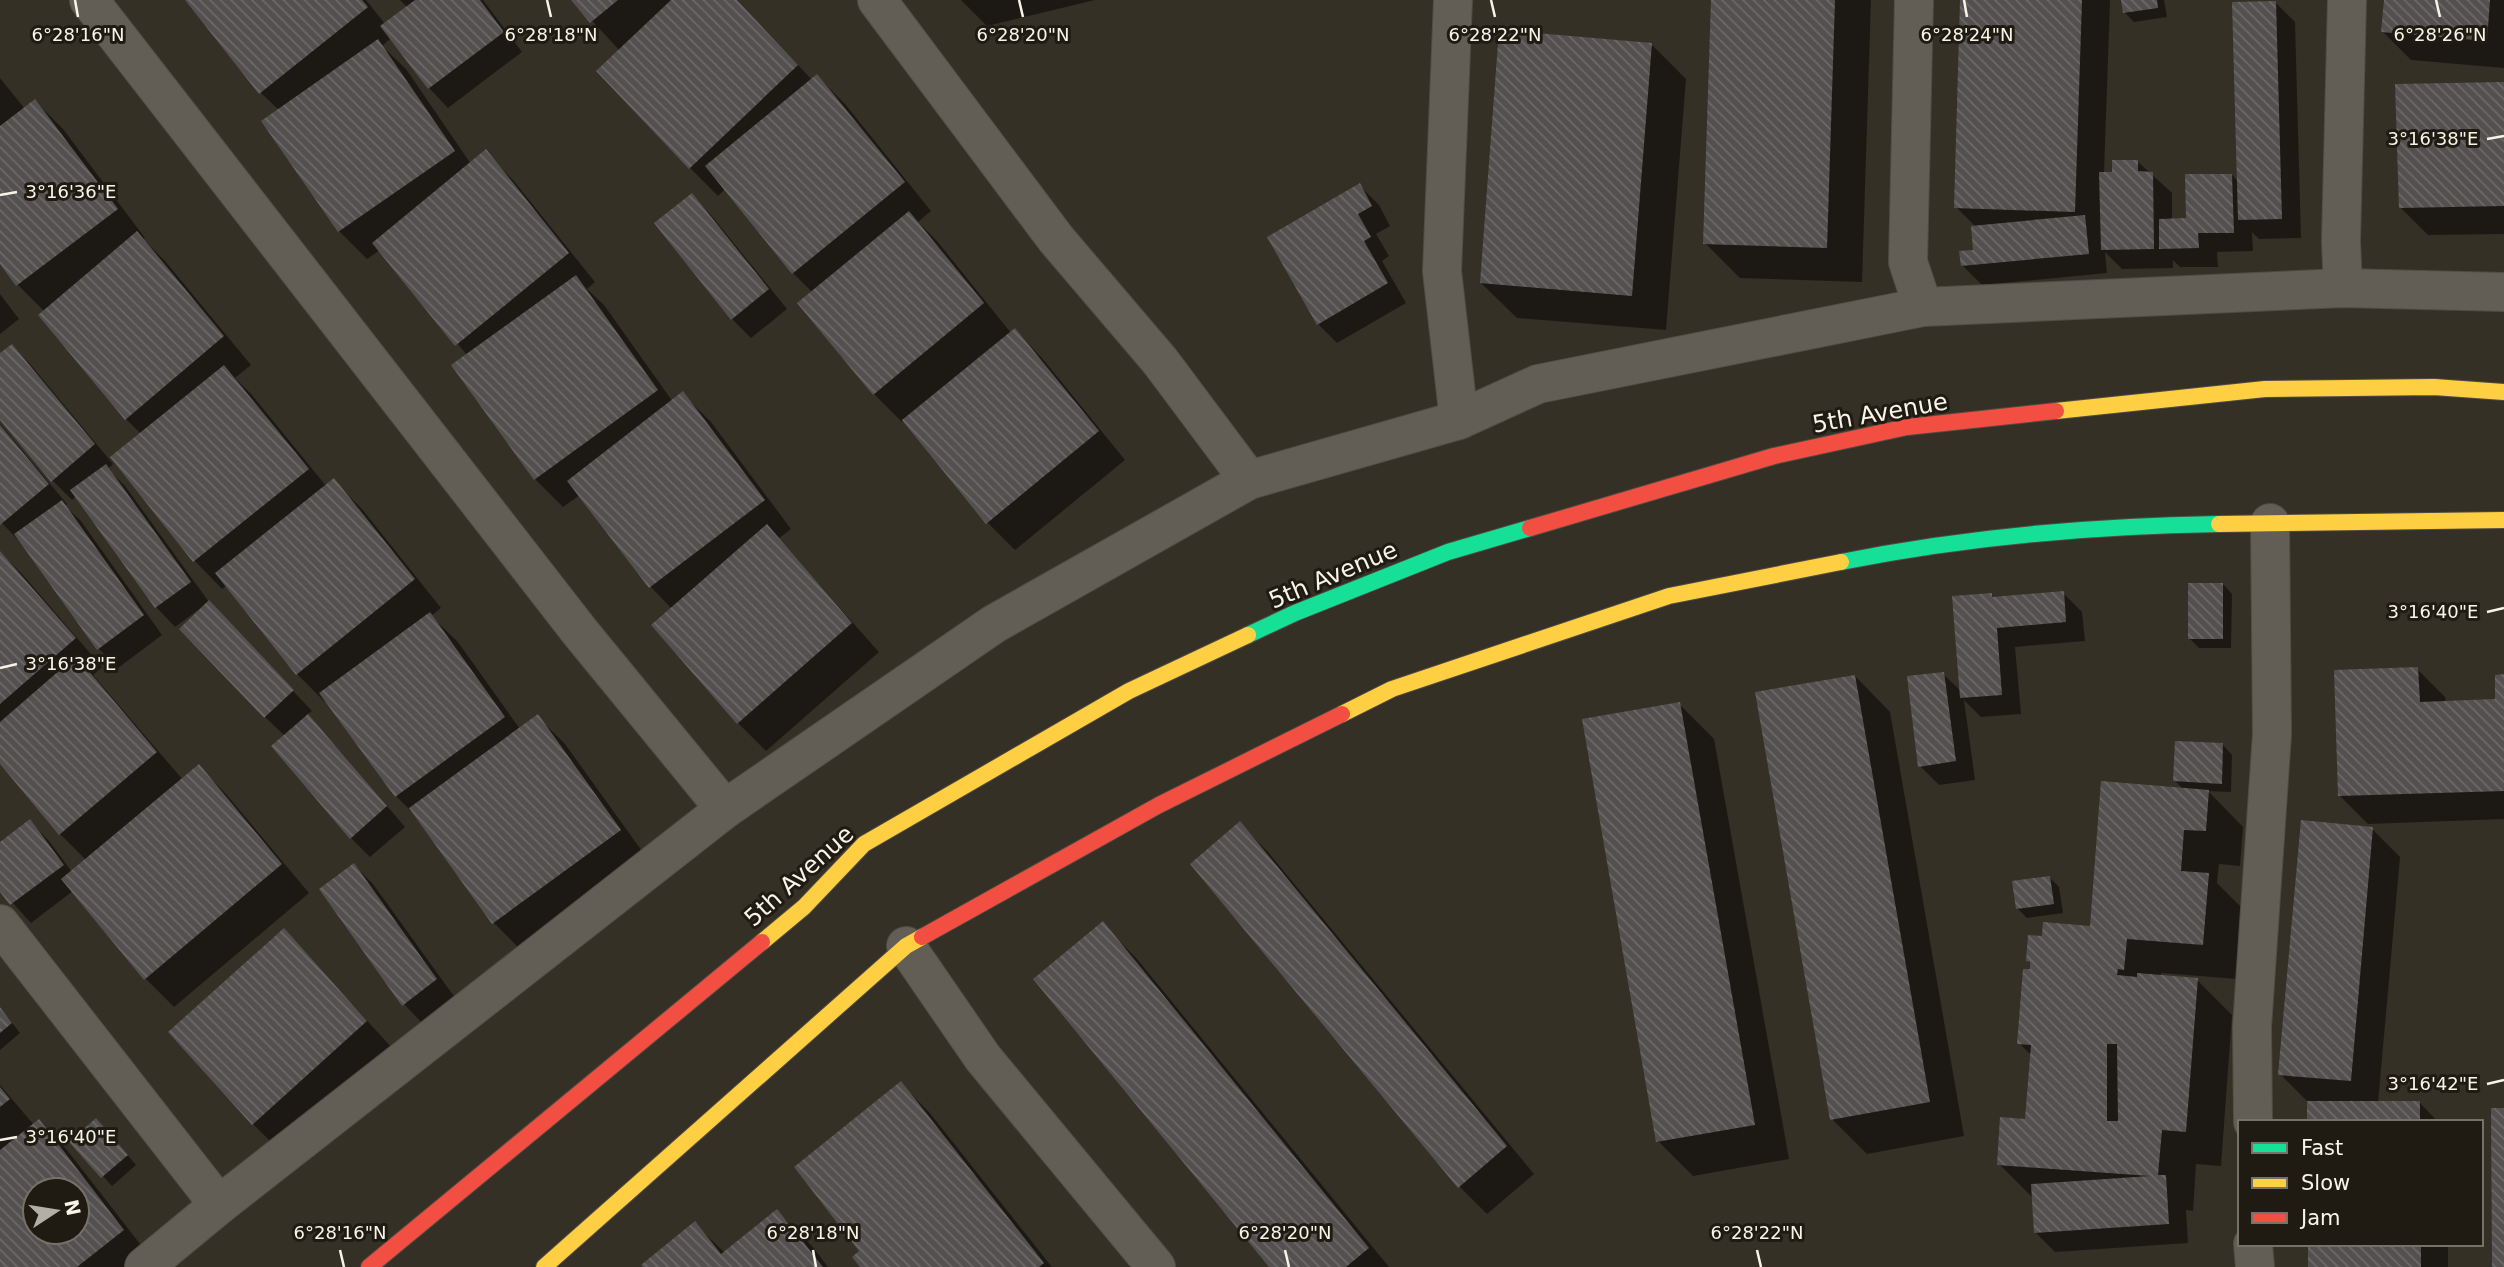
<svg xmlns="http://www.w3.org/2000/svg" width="2504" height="1267" font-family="'DejaVu Sans',sans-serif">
	<defs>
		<pattern id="building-back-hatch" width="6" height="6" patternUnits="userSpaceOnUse" patternTransform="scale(1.75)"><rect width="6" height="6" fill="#53504f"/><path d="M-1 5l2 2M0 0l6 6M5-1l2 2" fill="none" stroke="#6c6a68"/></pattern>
	</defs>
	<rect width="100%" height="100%" fill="#353026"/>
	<g fill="#0007" fill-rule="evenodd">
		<polygon points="187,0 366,0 386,25 408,8 400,0 483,0 522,52 448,108 429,88 391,38 382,46 406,69 471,164 485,152 513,180 595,282 587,289 604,305 673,402 683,394 711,422 791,529 778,539 879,652 766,751 738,723 654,625 672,609 651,587 580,495 563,507 535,479 467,355 380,250 367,259 339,231 279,110 261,93"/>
		<polygon points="573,0 737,0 812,80 817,76 845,104 931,211 918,222 937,241 1011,333 1015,330 1042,358 1125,460 1015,550 987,522 904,420 902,422 874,394 800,304 813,293 793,273 725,189 718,196 690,168 620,51"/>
		<polygon points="961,0 1095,0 987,26"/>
		<polygon points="1713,0 1871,0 1862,282 1740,278 1705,243"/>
		<polygon points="1962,0 2110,0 2104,174 2114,174 2137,161 2172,193 2172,220 2188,220 2232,175 2239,182 2276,3 2295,22 2301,238 2259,239 2252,232 2253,251 2217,252 2218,267 2180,267 2173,260 2173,268 2122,269 2105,252 2107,273 1982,285 1962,265 1975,251 1976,227 1956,207"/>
		<polygon points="2123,0 2164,0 2167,17 2134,22 2124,12"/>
		<polygon points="2386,0 2504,0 2504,68 2411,60 2383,32"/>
		<polygon points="1651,44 1686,79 1666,330 1517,318 1481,283"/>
		<polygon points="0,78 25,109 35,101 63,129 145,238 143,239 165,261 251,365 235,378 252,395 327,487 334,481 362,509 441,608 431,616 458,642 520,729 537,716 565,744 647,858 521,950 493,922 419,819 396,796 327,700 325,702 297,674 227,585 222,589 195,561 141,434 126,419 45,312 18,285 0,261"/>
		<polygon points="2504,83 2504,234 2428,235 2400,207"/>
		<polygon points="1359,185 1379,205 1390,226 1376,234 1389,256 1382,261 1406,303 1337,343 1318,324"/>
		<polygon points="692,196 711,215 787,309 751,338 732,319"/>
		<polygon points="0,294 19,319 0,334"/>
		<polygon points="12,346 31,365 113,464 108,469 125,486 209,602 312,711 306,715 327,736 405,827 370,857 351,838 285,736 265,717 198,610 175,627 156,607 76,496 72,500 52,480 0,417 0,356"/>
		<polygon points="0,424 67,504 65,506 81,521 162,635 118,668 98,648 21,543 0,521"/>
		<polygon points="0,552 23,575 102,667 93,675 183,780 199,766 226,794 309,893 174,1007 146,979 73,891 31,923 0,889 0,845 30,822 49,841 72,872 86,860 60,834 0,761"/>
		<polygon points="2223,584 2232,594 2231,648 2199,648 2189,638"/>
		<polygon points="2063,593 2082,612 2085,641 2015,647 2021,714 1981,717 1964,700 1975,780 1939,785 1920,766 1943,674 1961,691 1991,595 1995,599"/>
		<polygon points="2417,669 2445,697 2446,703 2497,701 2504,676 2504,819 2368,824 2340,796"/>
		<polygon points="1855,676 1890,712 1964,1136 1867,1154 1832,1119"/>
		<polygon points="1679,704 1714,739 1789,1159 1693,1176 1658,1141"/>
		<polygon points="2223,745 2232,755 2231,792 2208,791 2243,827 2240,866 2219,864 2217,883 2244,910 2238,979 2161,973 2161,977 2197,980 2232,1015 2221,1166 2196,1164 2193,1211 2186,1210 2188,1243 2055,1252 2036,1233 2034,1199 1999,1164 2026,1121 2032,1056 2019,1043 2032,971 2032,965 2028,961 2043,938 2091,928 2184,790 2175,781"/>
		<polygon points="1240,824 1268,852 1534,1174 1487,1214 1459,1186"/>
		<polygon points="2372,829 2400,857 2378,1103 2420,1103 2438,1122 2309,1122 2308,1102 2280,1074"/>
		<polygon points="354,865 373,884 456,999 423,1024 404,1004"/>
		<polygon points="2049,877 2059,887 2063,913 2027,918 2017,908"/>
		<polygon points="1103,924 1137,959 1389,1267 1271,1267"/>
		<polygon points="284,930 394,1050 281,1152 253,1124"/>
		<polygon points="0,1007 20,1033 0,1050"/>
		<polygon points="901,1084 929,1112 1052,1267 862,1267 862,1251"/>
		<path d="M0 1085 34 1125 39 1122 67 1150 151 1258 140 1267H0ZM35 1190H77V1232H35Z"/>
		<polygon points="106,1130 136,1165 112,1186 72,1142"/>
		<polygon points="777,1211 812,1246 828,1267 645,1267 695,1224 725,1253"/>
		<rect x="2310" y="1244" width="138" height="23"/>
	</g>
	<g fill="url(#building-back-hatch)" fill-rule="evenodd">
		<polygon points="185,0 362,0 368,7 259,94"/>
		<polygon points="415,0 480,0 504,32 428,89 380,26"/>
		<polygon points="571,0 618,0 590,23"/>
		<polygon points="671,0 737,0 798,65 689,169 596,71"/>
		<polygon points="1711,0 1835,0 1827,248 1703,244"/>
		<polygon points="1960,0 2082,0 2075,212 1954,208"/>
		<polygon points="2121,0 2157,0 2158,8 2123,13"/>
		<polygon points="2384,0 2490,0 2487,41 2381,32"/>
		<polygon points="2276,1 2282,219 2238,220 2232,2"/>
		<polygon points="1499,30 1652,43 1632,296 1480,283"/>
		<polygon points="378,39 455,151 338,232 261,121"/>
		<polygon points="817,74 905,182 792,274 705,166"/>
		<polygon points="2504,82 2504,206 2399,208 2395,84"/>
		<polygon points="35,99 118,209 16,286 0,264 0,126"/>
		<polygon points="486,149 569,253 455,346 372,243"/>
		<polygon points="2112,160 2138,160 2138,171 2153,172 2154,249 2101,250 2099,172 2112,172"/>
		<polygon points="2185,174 2232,174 2234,233 2198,233 2199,248 2159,249 2159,219 2186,218"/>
		<polygon points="1360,183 1372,206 1358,214 1371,237 1364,241 1388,283 1317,325 1267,237"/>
		<polygon points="692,193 769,289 731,320 654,223"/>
		<polygon points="909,211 984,303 873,395 797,303"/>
		<polygon points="2085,215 2089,254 1961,266 1959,251 1973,250 1971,226"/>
		<polygon points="137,231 224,336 125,420 38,315"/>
		<polygon points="576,275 658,390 534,480 451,365"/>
		<polygon points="1015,328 1099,431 986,524 902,420"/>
		<polygon points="12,344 95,444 51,482 0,420 0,353"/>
		<polygon points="224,365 309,469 193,562 110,457"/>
		<polygon points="683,391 765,500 649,588 567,481"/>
		<polygon points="0,425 49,484 0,525"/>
		<polygon points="106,464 191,582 155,608 70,490"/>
		<polygon points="334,478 415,579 296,675 215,573"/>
		<polygon points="62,500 144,615 97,650 14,534"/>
		<polygon points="767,524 852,623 737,724 651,625"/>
		<polygon points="0,551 76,638 0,704"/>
		<rect x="2188" y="583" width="35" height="56"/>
		<polygon points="2064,591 2066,622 1997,628 2002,695 1960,698 1952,596 1992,593 1992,597"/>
		<polygon points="209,600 294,690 264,718 179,629"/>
		<polygon points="430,612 505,717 395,797 319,693"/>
		<polygon points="76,656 157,752 59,835 0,764 0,722"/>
		<polygon points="2418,667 2420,702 2495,699 2495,675 2504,674 2504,791 2338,796 2334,670"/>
		<polygon points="1944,672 1956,761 1918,767 1907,676"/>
		<polygon points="1855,675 1930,1102 1830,1120 1755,692"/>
		<polygon points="1680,702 1755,1125 1656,1142 1582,719"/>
		<polygon points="308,714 387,806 350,839 271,746"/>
		<polygon points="538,714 621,830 492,924 409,808"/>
		<polygon points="2175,741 2223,743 2222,784 2173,781"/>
		<polygon points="199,764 282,864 144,980 61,879"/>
		<path d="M2101 781 2209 790 2206 831 2184 830 2181 871 2209 873 2203 945 2127 939 2124 970 2118 969 2117 975 2137 977V973L2198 978 2186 1132 2162 1130 2158 1175H2166L2169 1224 2034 1233 2031 1184 2150 1176 1997 1165 2000 1117 2025 1119 2031 1045 2017 1044 2023 969H2030V962L2026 961 2028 935 2042 936 2043 922 2090 926ZM2107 1044H2117L2118 1121H2107Z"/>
		<polygon points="30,819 64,865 10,905 0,892 0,842"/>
		<polygon points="2301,820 2373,827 2351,1081 2278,1075"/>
		<polygon points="1240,821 1507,1146 1458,1188 1190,864"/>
		<polygon points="354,863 437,979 402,1006 319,889"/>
		<polygon points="2050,876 2054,904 2016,909 2012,881"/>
		<polygon points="1103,921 1369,1248 1346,1267 1269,1267 1033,979"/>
		<polygon points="284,928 367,1021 252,1125 168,1032"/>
		<polygon points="0,1007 12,1023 0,1033"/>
		<polygon points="901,1081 1044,1263 1039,1267 860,1267 852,1257 859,1251 794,1167"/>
		<polygon points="0,1087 10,1099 0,1107"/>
		<rect x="2307" y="1101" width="113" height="21"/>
		<polygon points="2491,1108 2504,1108 2504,1267 2492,1267"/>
		<polygon points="96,1118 128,1155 101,1178 69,1142"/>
		<path d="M39 1119 124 1230 77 1267H0V1150ZM35 1190H77V1232H35Z"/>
		<polygon points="777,1209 823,1267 643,1267 641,1265 695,1221 721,1254"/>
		<rect x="2308" y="1244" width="113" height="23"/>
	</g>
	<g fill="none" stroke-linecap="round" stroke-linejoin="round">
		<defs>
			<g id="street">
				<polyline points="89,0 580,632 725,809"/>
				<polyline points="877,0 1056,239 1160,361 1249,480"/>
				<polyline points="1453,0 1442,271 1459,420"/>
				<polyline points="1914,0 1908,262 1923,307"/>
				<polyline points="2343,288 2341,241 2347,0"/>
				<polyline points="0,924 219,1205"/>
				<polyline points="906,946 983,1058 1156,1267"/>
				<polyline points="2253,1122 2252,1027 2272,734 2270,523"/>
				<polyline points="2253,1244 2255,1267"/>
				<polyline points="144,1267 219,1205 725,809 994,624 1249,480 1459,420 1538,384 1923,307 2343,288 2504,292"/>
			</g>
			<g id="fast">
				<path d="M1841 562C1965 537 2092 526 2219 524"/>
				<polyline points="1248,635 1295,613 1448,552 1530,528"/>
			</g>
			<g id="slow">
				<polyline points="2056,411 2265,389 2434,387 2504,392"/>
				<polyline points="2219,524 2504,520"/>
				<polyline points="1342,714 1392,689 1669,596 1841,562"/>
				<polyline points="762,942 804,907 864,844 1129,691 1248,635"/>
				<polyline points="544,1267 906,946 922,937"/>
			</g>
			<g id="jam">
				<polyline points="1530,528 1774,456 1907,427 2056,411"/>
				<polyline points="922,937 1159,805 1342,714"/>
				<polyline points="369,1267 762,942"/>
			</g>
		</defs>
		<use href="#street" stroke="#504c43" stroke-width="40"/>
		<use href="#fast" stroke="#504c43" stroke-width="18"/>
		<use href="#slow" stroke="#504c43" stroke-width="18"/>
		<use href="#jam" stroke="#504c43" stroke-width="18"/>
		<use href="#street" stroke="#625e56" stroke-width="38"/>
		<use href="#fast" stroke="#16e098" stroke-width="16"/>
		<use href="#slow" stroke="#ffcf43" stroke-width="16"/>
		<use href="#jam" stroke="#f24e42" stroke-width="16"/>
	</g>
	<path fill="none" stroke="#f9f4e8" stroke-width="2.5" d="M75 0 78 17M547 0 551 17M1019 0 1023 17M1491 0 1495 17M1964 0 1967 17M2436 0 2440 17M2487 139 2504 136M0 195 17 192M2487 612 2504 608M0 668 17 664M2487 1084 2504 1080M0 1140 17 1137M340 1250 344 1267M813 1250 816 1267M1285 1250 1289 1267M1757 1250 1761 1267"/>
	<g text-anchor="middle" stroke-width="6" stroke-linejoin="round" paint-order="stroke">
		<g font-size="24" fill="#f9f4e8" stroke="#1f1b13">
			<text transform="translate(1880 413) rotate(-10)" y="8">5th Avenue</text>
			<text transform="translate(1333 575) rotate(-23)" y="8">5th Avenue</text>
			<text transform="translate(799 876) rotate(-42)" y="8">5th Avenue</text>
		</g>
	</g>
	<g font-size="18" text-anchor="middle" fill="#f9f4e8" stroke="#1f1b13" stroke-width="6" stroke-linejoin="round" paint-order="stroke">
		<text x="78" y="41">6°28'16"N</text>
		<text x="551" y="41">6°28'18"N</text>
		<text x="1023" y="41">6°28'20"N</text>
		<text x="1495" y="41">6°28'22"N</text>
		<text x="1967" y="41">6°28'24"N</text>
		<text x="2440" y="41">6°28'26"N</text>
		<text x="2433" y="145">3°16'38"E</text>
		<text x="71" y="198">3°16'36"E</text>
		<text x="2433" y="618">3°16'40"E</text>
		<text x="71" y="670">3°16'38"E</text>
		<text x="2433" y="1090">3°16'42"E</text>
		<text x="71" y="1143">3°16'40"E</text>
		<text x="340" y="1239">6°28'16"N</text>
		<text x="813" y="1239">6°28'18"N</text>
		<text x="1285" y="1239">6°28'20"N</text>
		<text x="1757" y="1239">6°28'22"N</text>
	</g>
	<rect x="2238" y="1120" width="245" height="126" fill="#1f1b13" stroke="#767268" stroke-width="2"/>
	<rect x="2252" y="1143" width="35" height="10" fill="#16e098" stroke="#767268" stroke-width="2"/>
	<text x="2301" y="1155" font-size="21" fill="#f9f4e8">Fast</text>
	<rect x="2252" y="1178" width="35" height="10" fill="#ffcf43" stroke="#767268" stroke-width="2"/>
	<text x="2301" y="1190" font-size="21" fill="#f9f4e8">Slow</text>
	<rect x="2252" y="1213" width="35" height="10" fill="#f24e42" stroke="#767268" stroke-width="2"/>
	<text x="2301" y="1225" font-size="21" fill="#f9f4e8">Jam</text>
	<g transform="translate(56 1211) rotate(78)"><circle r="33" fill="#1f1b13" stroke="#767268" stroke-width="2"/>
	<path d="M0-5L12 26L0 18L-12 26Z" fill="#b4afa4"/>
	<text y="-10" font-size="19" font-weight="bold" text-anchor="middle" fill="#f9f4e8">N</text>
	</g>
</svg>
